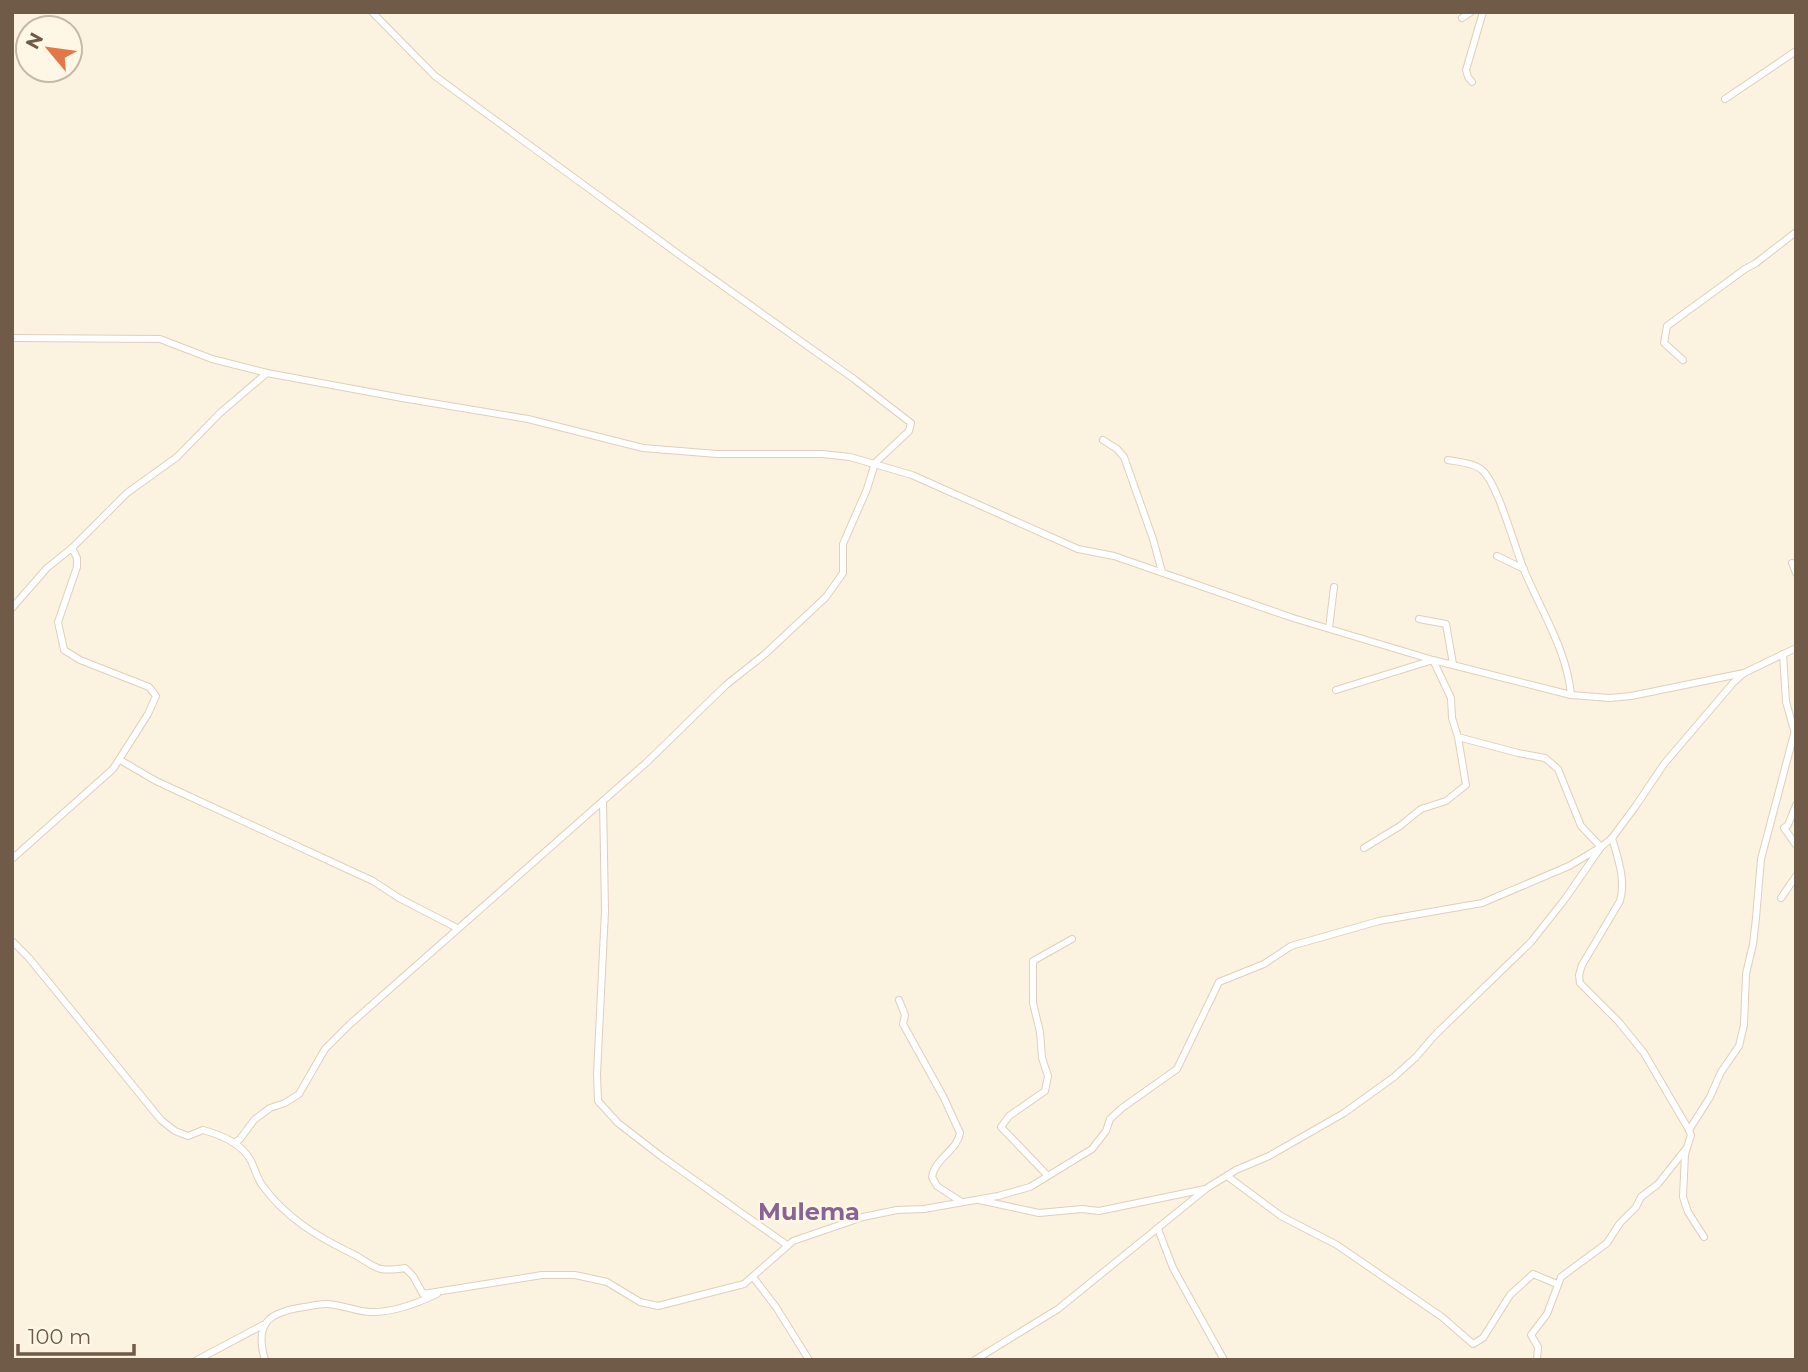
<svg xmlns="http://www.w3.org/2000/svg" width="1808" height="1372" font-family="Montserrat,sans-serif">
	<rect width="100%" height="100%" fill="#fbf3df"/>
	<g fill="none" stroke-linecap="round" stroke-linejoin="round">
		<defs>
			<g id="minor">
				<polyline points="1462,18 1471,12"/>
				<polyline points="1472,82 1468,77 1466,70 1483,12"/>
				<polyline points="1725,99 1796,51"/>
				<polyline points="12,338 160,339 212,359 267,373 402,398 528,419 643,448 717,454 822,454 850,457 912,475 1078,549 1114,556 1293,618 1433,660 1571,695 1610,698 1631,696 1744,673"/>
				<polyline points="1683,360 1664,343 1667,326 1745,269 1756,263 1796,232"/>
				<polyline points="1103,440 1117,449 1124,457 1153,539 1162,572"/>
				<path d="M1448 460C1458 462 1476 463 1483 471 1498 485 1515 548 1524 570 1541 611 1567 650 1571 695"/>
				<polyline points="1497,556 1524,569"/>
				<polyline points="1792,563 1796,573"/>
				<polyline points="12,608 47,568 72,548 127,493 177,457 220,413 267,373"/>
				<polyline points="1419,619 1446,624 1453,664"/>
				<polyline points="1329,628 1334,587"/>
				<polyline points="1783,654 1786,702 1796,737"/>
				<polyline points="120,760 156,781 373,881 399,898 457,928"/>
				<polyline points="603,801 605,911 597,1074 598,1101 618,1123 662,1157 787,1245"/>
				<polyline points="1796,805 1788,825 1784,828 1796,845"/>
				<path d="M1612 838C1618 859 1626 880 1620 901L1582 965 1579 975 1580 983 1618 1021 1644 1053 1689 1130 1691 1135 1685 1154 1683 1197 1688 1212 1704 1237"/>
				<polyline points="1364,848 1400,826 1421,809 1446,801 1466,785 1458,737"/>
				<polyline points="12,859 113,769 148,714 156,696 149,687 80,660 64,650 58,622 77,567 77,558 72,548"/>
				<polyline points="1781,898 1796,876"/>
				<path d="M12 941 29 958 161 1120 175 1131 188 1136 203 1130C221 1135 242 1143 251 1161 255 1169 257 1178 262 1185 285 1217 316 1236 351 1253 377 1266 373 1273 405 1268L413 1276 423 1294 542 1275H575L607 1282 640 1302 658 1306 744 1284 793 1241 863 1217 897 1210 924 1209 998 1196 1030 1187 1092 1149 1106 1131 1110 1119 1122 1108 1177 1069 1219 982 1264 964 1291 946 1379 921 1482 903 1569 866 1601 847 1581 826 1558 769 1545 758 1518 753 1458 737 1452 718 1451 698 1433 660 1336 690"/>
				<path d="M899 1000 905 1015 903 1024 944 1098 960 1133C957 1151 935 1158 932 1177L937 1186 960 1201"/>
				<polyline points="1689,1130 1710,1097 1721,1072 1739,1046 1744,1025 1746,974 1753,944 1756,918 1761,859 1794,734"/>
				<polyline points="234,1143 240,1139 254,1120 270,1108 285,1103 299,1094 325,1049 349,1025 647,762 726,685 765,654 826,597 843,573 843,544 867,489 875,463 909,431 911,423 854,379 681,256 435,76 372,12"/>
				<polyline points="1047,1175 1001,1127 1009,1116 1045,1091 1048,1076 1042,1058 1040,1032 1033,1003 1033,961 1072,939"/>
				<polyline points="1227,1176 1281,1216 1337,1245 1442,1317 1473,1344 1483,1338 1510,1295 1533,1274 1557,1284"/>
				<polyline points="979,1200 1039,1213 1082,1209 1099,1211 1205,1189"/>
				<polyline points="1158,1229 1173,1268 1224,1360"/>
				<polyline points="753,1277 776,1307 809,1360"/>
				<polyline points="197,1360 263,1325"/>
				<path d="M265 1360C254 1323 269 1312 304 1307 311 1306 319 1304 326 1304 340 1304 354 1311 369 1312 392 1313 416 1304 437 1294"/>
				<polyline points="975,1360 1058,1309 1207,1188 1236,1170 1269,1156 1344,1113 1394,1077 1416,1057 1435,1035 1531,942 1565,899 1601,847 1612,838 1635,807 1664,764 1733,683 1744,673 1796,648"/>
				<polyline points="1537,1360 1538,1347 1531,1335 1547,1314 1561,1277 1607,1243 1620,1223 1636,1207 1641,1197 1658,1184 1685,1150"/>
			</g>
		</defs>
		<use href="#minor" stroke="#dfcfbc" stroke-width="8"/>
		<use href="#minor" stroke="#fff" stroke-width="6"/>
	</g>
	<g text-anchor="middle" stroke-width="5" stroke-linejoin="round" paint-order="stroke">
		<g font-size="24" font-weight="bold" fill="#886494" stroke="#fff7e5">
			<text x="809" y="1220">Mulema</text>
		</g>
	</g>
	<rect width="1808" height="1372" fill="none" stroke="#705a48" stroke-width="28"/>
	<g transform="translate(49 49) rotate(299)"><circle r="33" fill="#fff7e5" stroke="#c6b8a6" stroke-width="2"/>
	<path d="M0-5L12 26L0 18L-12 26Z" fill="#e27747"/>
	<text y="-10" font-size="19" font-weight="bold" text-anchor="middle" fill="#705a48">N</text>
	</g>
	<path d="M18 1344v10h116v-10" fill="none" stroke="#705a48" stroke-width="3.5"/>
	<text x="28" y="1344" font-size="21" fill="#705a48" stroke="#fff7e5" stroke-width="5" paint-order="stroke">100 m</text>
</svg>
